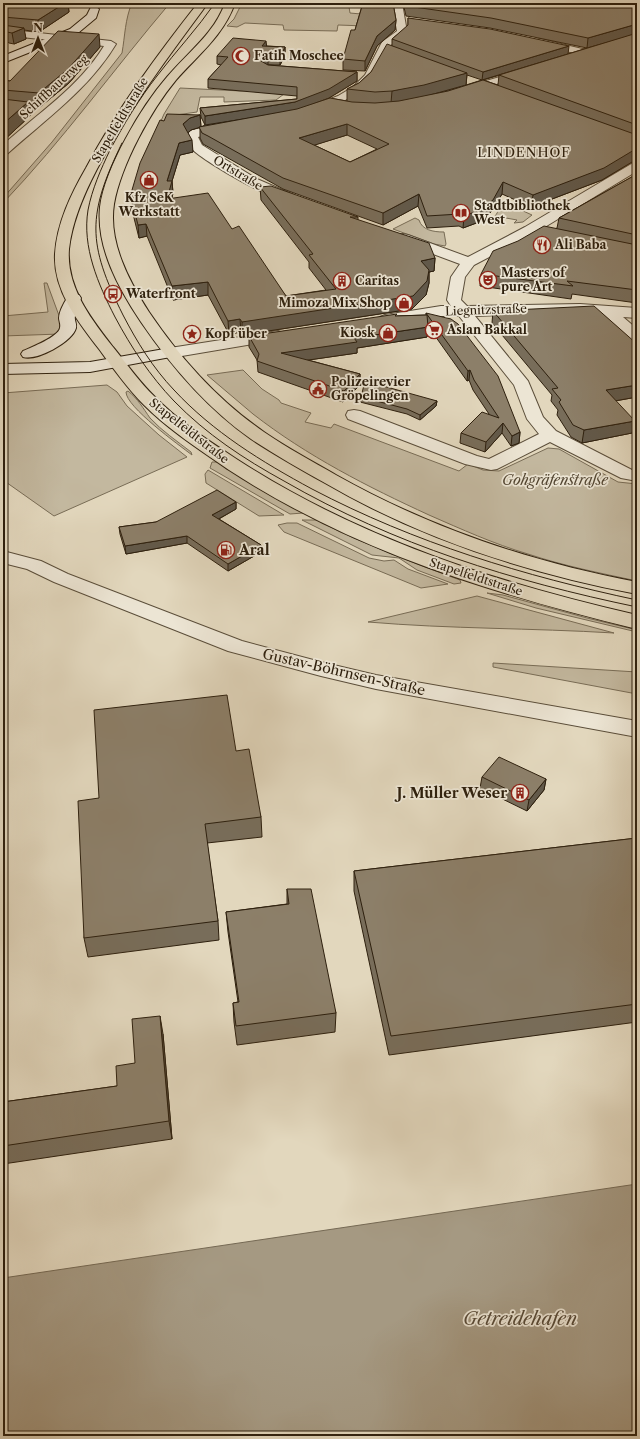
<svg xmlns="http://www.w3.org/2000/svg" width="640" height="1439" font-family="'Libre Caslon Text',serif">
	<rect width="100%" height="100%" fill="#e2d7bd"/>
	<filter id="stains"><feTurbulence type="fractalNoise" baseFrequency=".005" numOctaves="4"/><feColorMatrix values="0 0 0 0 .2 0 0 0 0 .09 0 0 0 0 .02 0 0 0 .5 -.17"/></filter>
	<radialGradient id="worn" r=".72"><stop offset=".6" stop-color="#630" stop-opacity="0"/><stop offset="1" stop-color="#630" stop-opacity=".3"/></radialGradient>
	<g fill="#c3b89f" stroke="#786c56">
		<path d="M132 3H170C114 69 63 140 3 203V198L52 142 122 53C125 36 125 19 132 3Z"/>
		<polygon points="242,3 321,3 329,7 349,7 350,13 361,14 394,27 338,25 337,31 284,30 283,25 245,23 237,27 227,26 234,19"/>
		<polygon points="296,85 276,100 224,102 224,97 200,97 197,112 169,116 157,130 164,114 180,88 241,91"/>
		<path d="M490 196 532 215 523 222 514 223 517 220 495 216C499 211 499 209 497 203L490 200Z"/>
		<path d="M415 218 419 220C422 230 433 232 444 232L446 244 445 246 434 244 393 229Z"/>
		<polygon points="44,283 47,283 61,321 60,334 3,336 3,316 48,312"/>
		<path d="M243 370 262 389 279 400 281 403 311 413 305 422 331 428 334 424 459 471 468 464 483 470 499 471 548 448 559 449 618 482 637 484V581C600 573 564 566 528 554 494 544 461 529 429 515 368 487 307 456 253 414 238 401 222 388 207 375Z"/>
		<polygon points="107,385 117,392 127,406 159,435 187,457 54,516 3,480 3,393"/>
		<path d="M128 391C138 399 143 408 150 418 162 431 177 441 191 452L192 455C179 445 126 407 126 392Z"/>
		<polygon points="212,462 219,462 256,487 303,513 290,514 210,468"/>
		<polygon points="208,470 284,515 259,516 206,483 205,474"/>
		<polygon points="302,520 318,520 340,532 399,557 460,580 461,583 454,584 417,570 399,558 372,555"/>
		<polygon points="287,523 297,523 369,558 384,561 394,560 408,569 448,584 421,588 284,532 278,525"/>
		<polygon points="487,593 503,595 587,618 637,630 637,632 536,608"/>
		<path d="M477 596 614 633C532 628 450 629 368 622Z"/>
		<polygon points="493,663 637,672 637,694 493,667"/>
	</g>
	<polygon fill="#a59982" stroke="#756954" points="637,1184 637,1436 3,1436 3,1278"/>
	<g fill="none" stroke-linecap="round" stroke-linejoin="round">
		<defs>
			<g id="street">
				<path d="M392 3H402L407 32C403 38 395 40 390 46 383 55 382 69 374 79 364 91 322 116 307 112L305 110 307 108 338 96 353 87 365 75 382 42 397 31Z"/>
				<path d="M3 29 111 41 116 44C89 89 46 119 7 154L3 155V145C38 113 79 87 104 46L3 35Z"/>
				<polygon points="540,39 591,51 592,53 587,56 536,44 535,42 536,40"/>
				<polygon points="527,69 531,70 532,72 531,74 462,94 458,93 456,91 458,89"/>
				<path d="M230 122 234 123 236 126 234 129 198 137 202 145 257 179 294 195 296 198 294 201C278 205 205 162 193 150 189 146 187 140 185 136L192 130Z"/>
				<polygon points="637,162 637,171 535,233 474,265 465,277 461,300 467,306 580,304 637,308 637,318 623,317 637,329 637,342 632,340 604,315 534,314 475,316 528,381 543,417 556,431 632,470 637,471 637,481 621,478 550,442 497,469 491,470 465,464 348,419 346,415 348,411 354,410 360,411 477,456 489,459 539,434 527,419 514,385 459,316 441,316 385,325 380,323 377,320 380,317 385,315 441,306 451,306 447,300 451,277 460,264 398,241 396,238 398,235 403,234 408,235 468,257 525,227 633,163"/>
				<polygon points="278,331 283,333 286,336 283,339 170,358 164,356 162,353 164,350 170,348"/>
				<polygon points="3,551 41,561 68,574 242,641 321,662 376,675 637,721 637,737 376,689 321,676 228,651 54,582 27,569 3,563"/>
			</g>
			<g id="secondary">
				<polygon points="94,6 99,9 96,18 78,33 3,63 3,56 70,29 87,15 91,7"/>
				<path d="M74 294 79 295 81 298C79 304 76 310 75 316 74 320 77 324 76 328 72 342 37 361 23 357L21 354 23 351C32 347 58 337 60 328 61 324 59 321 59 318 59 311 65 301 69 295Z"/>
				<polygon points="170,348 176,350 178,353 176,356 90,372 3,374 3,364 90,362"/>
			</g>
			<g id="primary">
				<path d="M198 3H208C168 57 128 110 97 169 84 194 72 221 69 249 66 287 91 319 113 347 127 364 139 382 155 397 179 422 209 441 238 460 360 539 497 583 637 615V629C494 594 353 551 229 470 200 450 169 430 144 405 127 388 113 368 99 349 78 322 53 290 55 254 57 223 71 194 86 168 117 109 157 55 198 3Z"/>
				<path d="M225 3H235C224 35 198 55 176 80 151 110 121 165 114 204 108 242 129 281 149 312 180 358 219 401 264 432 287 448 312 461 336 475 430 528 531 562 637 582V594C527 573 421 539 325 483 300 469 275 455 251 439 207 408 171 366 141 322 119 289 96 248 100 207 105 168 141 107 167 77 188 52 214 34 225 3Z"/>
			</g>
		</defs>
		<use href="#street" stroke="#5b4e3a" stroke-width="2"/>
		<use href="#secondary" stroke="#2e200e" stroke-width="2"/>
		<use href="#primary" stroke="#2e200e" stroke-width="2"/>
		<use href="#street" fill="#ece5d4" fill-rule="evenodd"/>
		<use href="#secondary" fill="#ece5d4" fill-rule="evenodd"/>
		<use href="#primary" fill="#e2d7bd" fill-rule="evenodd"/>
		<g stroke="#2e200e" stroke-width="1">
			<path d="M215 3C197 29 176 51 157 76 139 99 124 124 110 150 101 169 92 189 88 210 82 247 98 284 115 317 131 347 150 376 174 401 206 434 244 459 284 481 395 545 512 581 637 607"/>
			<path d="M122 143C87 215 87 243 123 315 137 342 153 368 174 390 213 432 262 462 312 489 415 543 524 576 637 600"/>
		</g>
	</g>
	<g fill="#786d5a" stroke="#2e200e" fill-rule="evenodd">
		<polygon points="3,3 68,3 69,12 39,32 24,30 26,39 14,44 9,43 3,39"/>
		<polygon points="328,3 393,3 396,20 395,30 377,46 365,71 343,70 343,59 355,30 362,6 329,6"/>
		<path d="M403 3H637V161L632 162 602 180 531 207 502 194 492 211 479 222 463 228 459 226 427 228 418 206 383 225 283 189 203 144 200 138V127L191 130 188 132 193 152 180 155 172 181 173 193 172 198 232 229 286 296 326 290 309 268V262L261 200 260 187 358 217V220L435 258 434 271 429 272V283L426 295 412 309 242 335 241 332 229 334 208 295 173 300 147 236 139 238 133 214 132 201 164 121 200 115 201 127 205 125 201 117 200 108 297 99V96L208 88V79L221 65 217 64V56L267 46 285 47V56L280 65H268L357 72V81L329 98 347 101V89L359 83 371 72 392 46V39L408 26V18L568 54 587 48 490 28 406 16ZM514 71 499 75 498 85 483 80ZM467 75 482 80 466 85ZM347 135 377 149 350 162 314 145Z"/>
		<polygon points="100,47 69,83 40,107 29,106 30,116 3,141 3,80 10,81"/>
		<polygon points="637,174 637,303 572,294 571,299 480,286 481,274 557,228 559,218"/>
		<polygon points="493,311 637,344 637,397 615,401 632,433 582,443 571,437 557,415 558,410 551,401 552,395 492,323"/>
		<polygon points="426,313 520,432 519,443 511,446 502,433 485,452 460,443 461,433 489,414 473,390 469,380 467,381 428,326 427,337 357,348 357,353 308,360 360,374 360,385 343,402 258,372 257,360 249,347 249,336 397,316 426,315"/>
		<polygon points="361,397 437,401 436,406 420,420 407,414 360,402"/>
		<polygon points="236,502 236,509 219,519 261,545 261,552 228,571 187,543 126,554 120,534 119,527 156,522"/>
		<polygon points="236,751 261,817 262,837 207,843 218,921 219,940 88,957 84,938 99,798"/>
		<polygon points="482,777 546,779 544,790 527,811 480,788"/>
		<polygon points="637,838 637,1022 389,1055 354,891 354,871"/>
		<polygon points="287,889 336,1013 335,1032 237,1045 234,1022 233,1003 238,1002 228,932 226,912 287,904"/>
		<polygon points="163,1034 172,1139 3,1164 3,1102 117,1086 135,1063"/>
	</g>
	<g fill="#62594a" stroke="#2e200e">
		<polygon points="65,3 68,3 69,12 39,32 38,20"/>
		<polygon points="396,20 395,30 377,46 365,71 365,61 377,36"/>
		<polygon points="637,24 637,34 587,48 588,38"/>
		<polygon points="24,28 26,39 14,44 12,33"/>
		<polygon points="99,34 100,47 69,83 40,107 39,93"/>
		<polygon points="266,41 267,49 262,46"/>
		<polygon points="569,46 568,54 482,80 483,72"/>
		<polygon points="285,47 285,56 280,65 280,57"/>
		<polygon points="268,56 268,64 262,70 261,61"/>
		<polygon points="357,72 357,81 329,98 295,111 205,125 205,116 295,102"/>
		<polygon points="467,73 466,85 423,97 391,103 392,91"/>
		<polygon points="28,102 30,116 3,141 3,124"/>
		<polygon points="200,115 201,127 191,130 184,136 183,124 190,118"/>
		<polygon points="347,124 347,135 299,150 299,138"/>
		<polygon points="192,140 193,152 180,155 172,181 173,193 168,211 167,199 167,181 179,143"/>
		<polygon points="634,150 637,150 637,161 632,162 602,180 531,207 533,195"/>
		<polygon points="503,182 502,194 492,211 479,222 463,228 464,216"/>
		<polygon points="419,194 418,206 383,225 383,213"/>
		<polygon points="146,224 147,236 139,238 138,225"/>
		<polygon points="435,258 434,271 429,272 429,283 426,295 412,309 242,335 242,322 421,261"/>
		<polygon points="208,282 208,295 173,300 172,286"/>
		<polygon points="240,319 241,332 229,334 228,321"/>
		<polygon points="428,327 427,337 357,348 357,353 281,364 281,353 354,338"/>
		<polygon points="470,370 469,380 467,381 468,371"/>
		<polygon points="360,374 360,385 343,402 344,391"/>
		<polygon points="637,385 637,397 603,403 606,390"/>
		<polygon points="437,401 436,406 420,420 420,415"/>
		<polygon points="635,421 632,433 582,443 584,430"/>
		<polygon points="503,423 502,433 485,452 486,442"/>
		<polygon points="520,432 519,443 511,446 512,436"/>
		<polygon points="236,502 236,509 213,522 212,515"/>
		<polygon points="187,536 187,543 126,554 125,546"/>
		<polygon points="261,545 261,552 228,571 228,564"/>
		<polygon points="546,779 544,790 527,811 529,800"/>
		<polygon points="160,1016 163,1034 172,1139 169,1121"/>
	</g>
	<g fill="#8c7f69" stroke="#2e200e" fill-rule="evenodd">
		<polygon points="3,3 65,3 38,20 3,17"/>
		<polygon points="363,3 393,3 396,20 377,36 365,61 343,59 351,30 355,30"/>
		<polygon points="406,3 637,3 637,24 588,38 491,18 407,6"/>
		<polygon points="408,18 490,29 569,46 483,72 392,39 408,25"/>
		<polygon points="3,25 24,28 12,33 7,32 3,29"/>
		<polygon points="58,31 99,34 68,69 39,93 3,90 3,80 10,81"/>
		<polygon points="637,33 637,125 499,75"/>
		<polygon points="233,38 266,41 262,46 285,47 280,57 268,56 261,61 268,65 357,72 329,89 295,102 205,116 200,108 297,99 297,87 208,79 228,57 217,56"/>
		<polygon points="387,44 467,73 424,85 392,91 375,92 347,89 359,83 371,72"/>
		<path d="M483 80 637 135V150H634L604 168 533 195 503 182 493 200 480 210 464 216 460 214 427 216 419 194 383 213 283 178 208 136 202 133 199 127 297 109 330 98 352 102 375 103 399 101 448 91ZM347 124 389 144 350 162 299 138Z"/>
		<polygon points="3,99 28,102 3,124"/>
		<polygon points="167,114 200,115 190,118 183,124 192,140 179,143 167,181 172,181 167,199 208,193 232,229 239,226 286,296 336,289 309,255 313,254 260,187 271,186 358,217 350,217 429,243 435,258 421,261 429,270 427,281 413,296 242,322 240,319 228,321 208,282 172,286 146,224 138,225 132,201 132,190 140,163 160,120 164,121"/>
		<polygon points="637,174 637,235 559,218"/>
		<polygon points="544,226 637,245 637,290 567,281 573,286 481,274 493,251 518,241"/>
		<polygon points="594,306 637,344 637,385 606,390 635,421 584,430 573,425 559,402 561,400 552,389 558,388 493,311"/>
		<polygon points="426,313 451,319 458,324 498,376 520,432 512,436 503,423 486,442 461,433 482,412 499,418 474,380 470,370 468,371"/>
		<polygon points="397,314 395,316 427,315 428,327 354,338 357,342 281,353 360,374 344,391 257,361 259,354 249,336"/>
		<polygon points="365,381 437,401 420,415 407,409 361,397"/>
		<polygon points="217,490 236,502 212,515 261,545 228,564 187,536 125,546 119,527 156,522"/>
		<polygon points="227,695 236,751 249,749 261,817 205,824 218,921 84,938 78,801 99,798 94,710"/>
		<polygon points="499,757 546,779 529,800 482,777"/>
		<polygon points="637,838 637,1004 391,1036 354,871"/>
		<polygon points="287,889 311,889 336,1013 236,1026 233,1003 239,1002 226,912 289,904"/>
		<polygon points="160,1016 169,1121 3,1146 3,1102 117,1086 116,1066 135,1063 132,1019"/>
	</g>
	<defs>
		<symbol id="mosque-ring" viewBox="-11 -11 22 22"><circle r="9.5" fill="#ece5d4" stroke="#8f2418" stroke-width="1.5"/><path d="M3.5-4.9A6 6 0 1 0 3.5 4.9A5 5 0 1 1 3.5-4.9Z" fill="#8f2418"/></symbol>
		<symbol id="shop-ring" viewBox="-11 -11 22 22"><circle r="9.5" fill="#ece5d4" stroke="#8f2418" stroke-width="1.5"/><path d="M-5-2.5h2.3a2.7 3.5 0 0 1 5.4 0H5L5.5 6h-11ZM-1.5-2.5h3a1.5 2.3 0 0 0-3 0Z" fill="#8f2418"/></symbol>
		<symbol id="library-ring" viewBox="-11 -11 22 22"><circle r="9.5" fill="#ece5d4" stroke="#8f2418" stroke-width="1.5"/><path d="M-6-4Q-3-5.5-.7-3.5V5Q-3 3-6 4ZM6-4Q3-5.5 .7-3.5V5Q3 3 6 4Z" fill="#8f2418"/></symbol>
		<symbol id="restaurant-ring" viewBox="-11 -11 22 22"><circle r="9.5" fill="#ece5d4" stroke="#8f2418" stroke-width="1.5"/><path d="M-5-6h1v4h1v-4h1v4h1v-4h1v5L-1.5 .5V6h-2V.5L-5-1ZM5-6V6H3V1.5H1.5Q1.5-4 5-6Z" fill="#8f2418"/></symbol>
		<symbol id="theatre-ring" viewBox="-11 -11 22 22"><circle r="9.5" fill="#ece5d4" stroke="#8f2418" stroke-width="1.5"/><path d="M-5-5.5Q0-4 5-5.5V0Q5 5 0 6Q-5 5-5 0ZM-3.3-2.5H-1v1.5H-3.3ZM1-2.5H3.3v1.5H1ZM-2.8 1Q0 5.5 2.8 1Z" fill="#8f2418"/></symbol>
		<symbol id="building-ring" viewBox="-11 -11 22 22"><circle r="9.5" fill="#ece5d4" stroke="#8f2418" stroke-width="1.5"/><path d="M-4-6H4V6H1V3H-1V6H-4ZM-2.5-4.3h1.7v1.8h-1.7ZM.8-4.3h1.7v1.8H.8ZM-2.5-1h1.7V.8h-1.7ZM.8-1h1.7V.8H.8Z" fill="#8f2418"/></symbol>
		<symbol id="bus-ring" viewBox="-11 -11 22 22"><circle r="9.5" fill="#ece5d4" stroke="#8f2418" stroke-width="1.5"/><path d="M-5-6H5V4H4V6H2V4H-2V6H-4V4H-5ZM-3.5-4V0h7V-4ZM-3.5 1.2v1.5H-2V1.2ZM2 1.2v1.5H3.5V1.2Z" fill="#8f2418"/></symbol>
		<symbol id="supermarket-ring" viewBox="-11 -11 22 22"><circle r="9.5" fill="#ece5d4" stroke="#8f2418" stroke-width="1.5"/><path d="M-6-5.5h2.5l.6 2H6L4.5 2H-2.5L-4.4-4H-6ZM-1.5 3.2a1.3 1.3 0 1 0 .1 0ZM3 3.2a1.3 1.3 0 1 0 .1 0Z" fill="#8f2418"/></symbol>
		<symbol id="sight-ring" viewBox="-11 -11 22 22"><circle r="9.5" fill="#ece5d4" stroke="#8f2418" stroke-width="1.5"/><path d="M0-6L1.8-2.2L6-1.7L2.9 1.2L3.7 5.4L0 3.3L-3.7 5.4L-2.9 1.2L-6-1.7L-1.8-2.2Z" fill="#8f2418"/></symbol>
		<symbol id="civic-ring" viewBox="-11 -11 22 22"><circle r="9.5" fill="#ece5d4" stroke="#8f2418" stroke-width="1.5"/><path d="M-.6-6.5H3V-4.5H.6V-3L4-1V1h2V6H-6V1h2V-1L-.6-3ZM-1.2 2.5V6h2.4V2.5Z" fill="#8f2418"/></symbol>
		<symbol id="fuel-ring" viewBox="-11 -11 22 22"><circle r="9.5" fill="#ece5d4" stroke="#8f2418" stroke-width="1.5"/><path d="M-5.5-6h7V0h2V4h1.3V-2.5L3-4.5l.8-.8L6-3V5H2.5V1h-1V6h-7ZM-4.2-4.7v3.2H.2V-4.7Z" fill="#8f2418"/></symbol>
	</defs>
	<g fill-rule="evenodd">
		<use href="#mosque-ring" x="231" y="46" width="20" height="20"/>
		<use href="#shop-ring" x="139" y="170" width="20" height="20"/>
		<use href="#library-ring" x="451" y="203" width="20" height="20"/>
		<use href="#restaurant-ring" x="532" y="235" width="20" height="20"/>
		<use href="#theatre-ring" x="478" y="270" width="20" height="20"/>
		<use href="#building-ring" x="332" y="271" width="20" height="20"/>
		<use href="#bus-ring" x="103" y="284" width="20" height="20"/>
		<use href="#shop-ring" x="394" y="293" width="20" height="20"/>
		<use href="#supermarket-ring" x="424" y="320" width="20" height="20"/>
		<use href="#shop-ring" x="378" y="323" width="20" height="20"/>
		<use href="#sight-ring" x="182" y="324" width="20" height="20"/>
		<use href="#civic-ring" x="308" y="379" width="20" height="20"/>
		<use href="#fuel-ring" x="216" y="540" width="20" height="20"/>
		<use href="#building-ring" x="510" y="783" width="20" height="20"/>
	</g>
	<g text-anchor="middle" stroke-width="3.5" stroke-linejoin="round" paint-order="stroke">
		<g font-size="12" font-weight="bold" fill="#2e200e" stroke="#ece5d4" text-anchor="start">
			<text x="254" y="60">Fatih Moschee</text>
			<text x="149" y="202" text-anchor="middle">Kfz SeK<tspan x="149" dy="14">Werkstatt</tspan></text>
			<text x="474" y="210">Stadtbibliothek<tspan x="474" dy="14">West</tspan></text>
			<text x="555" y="249">Ali Baba</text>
			<text x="501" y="277">Masters of<tspan x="501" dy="14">pure Art</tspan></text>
			<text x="355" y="285">Caritas</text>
			<text x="126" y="298">Waterfront</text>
			<text x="391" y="307" text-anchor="end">Mimoza Mix Shop</text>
			<text x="447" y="334">Aslan Bakkal</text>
			<text x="375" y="337" text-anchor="end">Kiosk</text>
			<text x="205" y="338">Kopf über</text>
			<text x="331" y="386">Polizeirevier<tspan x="331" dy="14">Gröpelingen</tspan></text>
		</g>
		<g font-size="12" fill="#2e200e" stroke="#ece5d4">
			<text transform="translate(54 87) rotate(-43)" y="4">Schiffbauerweg</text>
			<text transform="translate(120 120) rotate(-59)" y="4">Stapelfeldtstraße</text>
			<text transform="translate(238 173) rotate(31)" y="4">Ortstraße</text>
			<text transform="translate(486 310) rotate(-2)" y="4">Liegnitzstraße</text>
			<text transform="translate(189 431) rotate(38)" y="4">Stapelfeldtstraße</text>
			<text transform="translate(476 577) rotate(18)" y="4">Stapelfeldtstraße</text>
		</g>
		<g font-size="13" letter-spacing="1" fill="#2e200e" stroke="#ece5d4">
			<text x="524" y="157">LINDENHOF</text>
		</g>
		<g font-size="14" font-style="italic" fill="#534632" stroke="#ece5d4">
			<text x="555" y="485">Gohgräfenstraße</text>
		</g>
		<g font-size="14" font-weight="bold" fill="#2e200e" stroke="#ece5d4" text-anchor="start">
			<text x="239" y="555">Aral</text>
			<text x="507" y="798" text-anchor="end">J. Müller Weser</text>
		</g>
		<g font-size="14" fill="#2e200e" stroke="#ece5d4">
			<text transform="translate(344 672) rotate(13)" y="5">Gustav-Böhrnsen-Straße</text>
		</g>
		<g font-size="18" font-style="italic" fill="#584a37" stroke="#ece5d4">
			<text x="520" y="1325">Getreidehafen</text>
		</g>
	</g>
	<rect width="640" height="1439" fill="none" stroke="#e2d7bd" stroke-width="16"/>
	<rect x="4" y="4" width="632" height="1431" fill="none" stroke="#2e200e" stroke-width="2"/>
	<rect x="8" y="8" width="624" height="1423" fill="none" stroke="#2e200e"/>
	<g transform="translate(38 38)" stroke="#ece5d4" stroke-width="3" paint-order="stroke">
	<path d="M0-3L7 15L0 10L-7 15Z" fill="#2e200e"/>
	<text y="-6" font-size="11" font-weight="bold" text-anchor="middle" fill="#2e200e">N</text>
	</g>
	<rect width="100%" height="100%" filter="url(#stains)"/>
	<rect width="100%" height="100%" fill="url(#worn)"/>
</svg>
